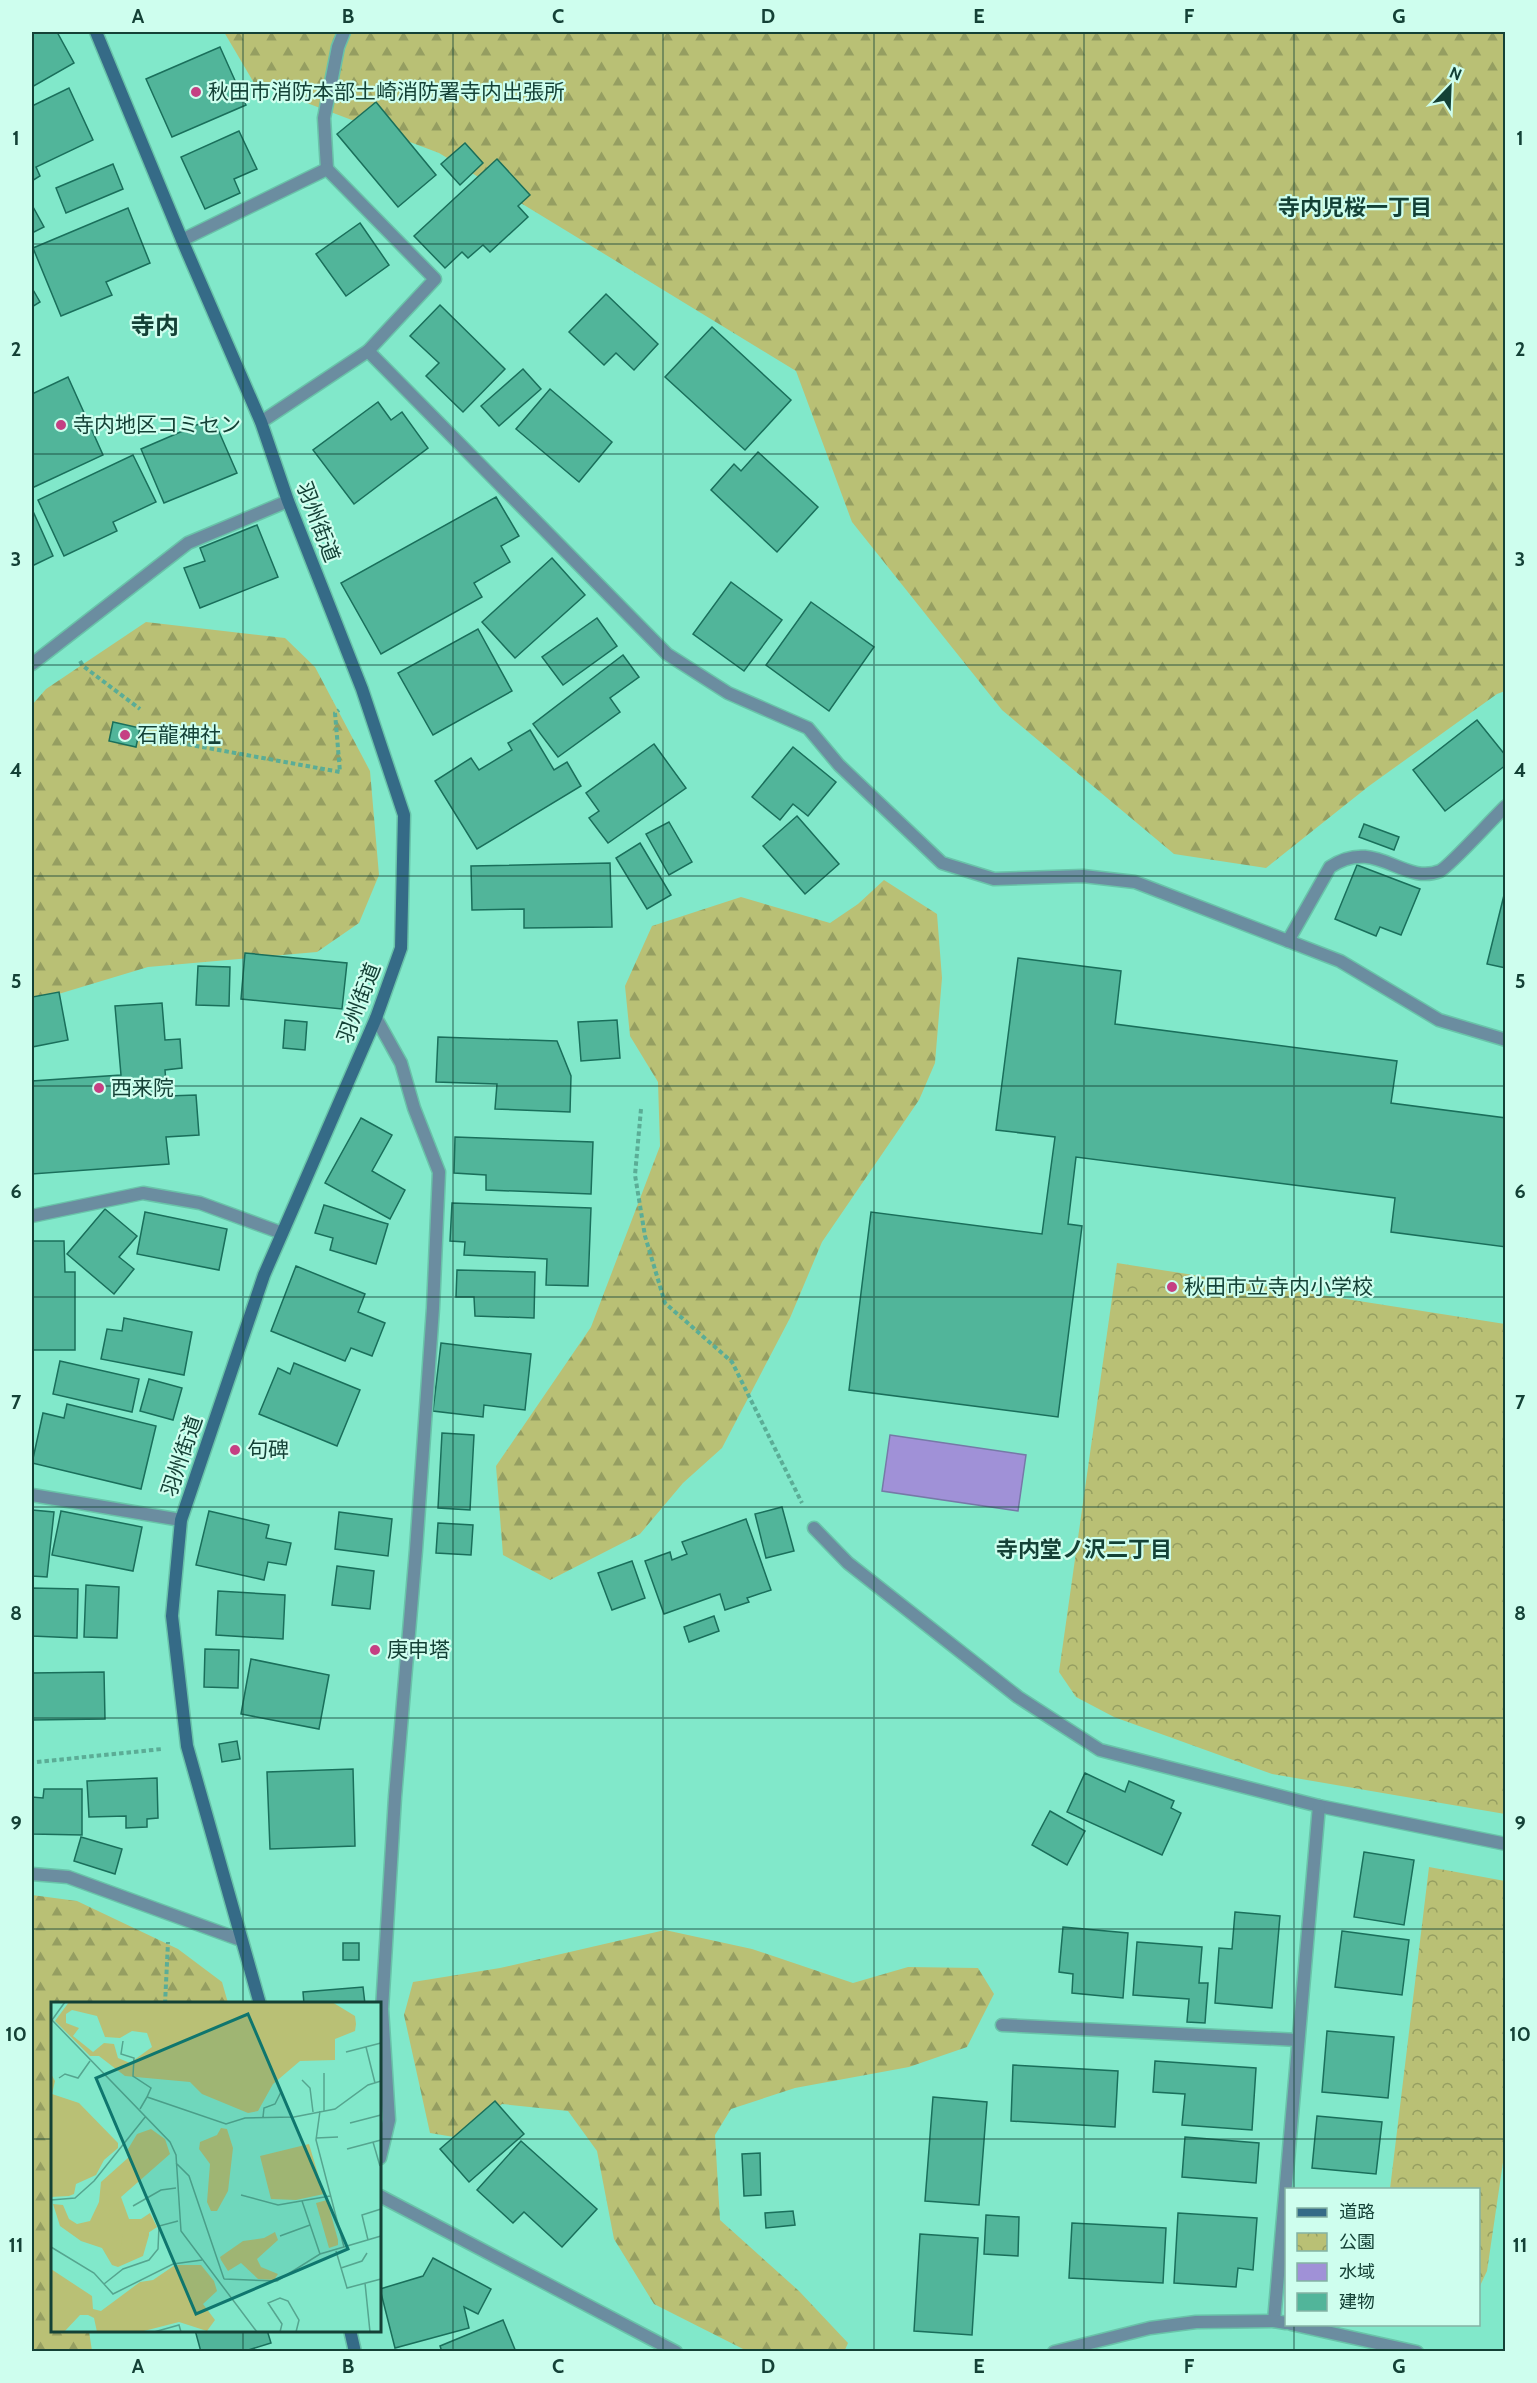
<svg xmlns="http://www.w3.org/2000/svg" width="1537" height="2383" font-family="Cabin,'Noto Sans JP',sans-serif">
	<defs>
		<pattern id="forest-firs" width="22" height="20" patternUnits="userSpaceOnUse" patternTransform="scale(1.5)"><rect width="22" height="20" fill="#b9c075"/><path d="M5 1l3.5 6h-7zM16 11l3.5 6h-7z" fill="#959e61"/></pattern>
		<pattern id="park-crowns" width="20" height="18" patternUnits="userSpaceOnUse" patternTransform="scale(1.5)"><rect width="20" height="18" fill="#b9c075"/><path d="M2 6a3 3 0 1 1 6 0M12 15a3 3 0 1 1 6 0" fill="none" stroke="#959e61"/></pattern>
	</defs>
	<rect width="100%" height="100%" fill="#81e8ca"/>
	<g fill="url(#forest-firs)">
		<polygon points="224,32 1505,32 1505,691 1497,694 1369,786 1266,868 1174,854 1002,710 852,522 796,371 439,153 254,83"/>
		<polygon points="146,622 285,638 315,667 370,771 379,875 359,923 317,952 148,967 32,1002 32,705 46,689"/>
		<polygon points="884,880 937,914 942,978 935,1063 919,1100 822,1242 790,1318 722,1448 683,1483 640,1534 550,1580 503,1555 496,1466 591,1327 660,1146 658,1082 630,1036 625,986 652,926 741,897 830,923 858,904"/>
		<polygon points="32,1895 77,1901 178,1949 222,1982 228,2003 52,2004 52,2330 89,2331 92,2351 32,2351"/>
		<polygon points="665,1930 752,1949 853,1983 908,1967 978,1968 994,1994 967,2047 909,2067 795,2088 731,2109 715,2135 720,2220 799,2291 848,2343 844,2352 747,2351 654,2304 614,2239 597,2151 568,2111 502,2104 460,2138 430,2133 404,2015 413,1982 500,1968"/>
	</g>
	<g fill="url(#park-crowns)">
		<polygon points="1117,1263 1505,1324 1505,1814 1272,1774 1114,1717 1076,1697 1059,1672"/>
		<polygon points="1429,1867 1505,1881 1506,2142 1487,2271 1479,2288 1478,2190 1390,2189"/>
	</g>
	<polygon fill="#a091d7" stroke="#7679a7" stroke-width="1.5" points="890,1435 1026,1455 1018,1511 882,1491"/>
	<g fill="#51b59a" stroke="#1a6f5b" stroke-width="1.5">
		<polygon points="32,32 57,32 74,63 32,87"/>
		<polygon points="220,47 246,105 172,137 146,79"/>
		<polygon points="69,88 93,140 36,167 40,176 32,181 32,106"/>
		<polygon points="376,102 436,175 398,207 337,134"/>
		<polygon points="239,131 257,169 234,179 240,193 205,209 181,157"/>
		<polygon points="465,143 483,163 460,185 441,164"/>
		<polygon points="497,159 530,195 518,206 528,217 490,252 483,245 468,258 462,252 445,268 414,236"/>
		<polygon points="113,164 123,189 66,213 56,188"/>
		<polygon points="32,205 44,227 32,233"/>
		<polygon points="128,208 150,263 106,282 112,295 61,316 33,248"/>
		<polygon points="360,223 389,265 346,296 316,254"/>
		<polygon points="32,288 40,302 32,307"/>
		<polygon points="606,294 658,344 634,370 616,353 604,365 569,332"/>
		<polygon points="440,305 505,369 463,412 426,376 439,363 410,336"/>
		<polygon points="712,327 791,400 745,450 665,377"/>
		<polygon points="523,369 541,389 499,426 481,406"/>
		<polygon points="68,377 103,455 32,488 32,394"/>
		<polygon points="550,389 612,442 579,482 516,429"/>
		<polygon points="378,402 391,420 402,412 428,448 354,504 313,450"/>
		<polygon points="213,418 237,473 164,503 141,449"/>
		<polygon points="758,452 818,507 777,552 711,490 734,464 741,471"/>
		<polygon points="133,455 156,502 113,522 117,531 64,556 38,500"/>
		<polygon points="496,497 519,536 501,546 510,562 474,583 482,597 381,654 341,583"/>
		<polygon points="32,509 53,556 32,566"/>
		<polygon points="257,525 278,577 200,608 184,568 205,561 200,548"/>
		<polygon points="552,558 585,595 515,658 482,622"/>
		<polygon points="731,582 782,620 744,671 693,634"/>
		<polygon points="811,602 874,647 829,711 766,665"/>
		<polygon points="597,618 617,646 563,685 542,657"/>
		<polygon points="478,629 512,691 433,735 398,673"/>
		<polygon points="623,655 639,677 610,698 620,712 558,757 533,724"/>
		<polygon points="1477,720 1506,756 1506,765 1445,811 1413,770"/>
		<polygon points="113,722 140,728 136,747 109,741"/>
		<polygon points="530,730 554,770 567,762 581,786 477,849 435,781 471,758 479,770 512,750 508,743"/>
		<polygon points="654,744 686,788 608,843 589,818 599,811 586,793"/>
		<polygon points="793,747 836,782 808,816 793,804 780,820 752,797"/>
		<polygon points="797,816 839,864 805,894 763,846"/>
		<polygon points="669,822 692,862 669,875 646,834"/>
		<polygon points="1364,824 1399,837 1394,850 1359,837"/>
		<polygon points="640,843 671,895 647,909 616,858"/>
		<polygon points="610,863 612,927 524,928 524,909 472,910 471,866"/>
		<polygon points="1357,865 1420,889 1401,935 1380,927 1376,936 1335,919"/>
		<polygon points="1506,887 1506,968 1487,964"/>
		<polygon points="245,953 347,963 342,1009 241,999"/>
		<polygon points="1018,958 1121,971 1115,1024 1397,1061 1391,1103 1506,1118 1506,1247 1391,1232 1395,1198 1076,1157 1068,1224 1082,1226 1058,1417 849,1390 871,1212 1042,1234 1055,1137 996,1130"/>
		<polygon points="198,966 230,967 229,1006 196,1005"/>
		<polygon points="59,992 68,1040 32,1047 32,997"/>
		<polygon points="162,1003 165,1040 180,1039 182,1068 165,1070 167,1096 196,1095 199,1135 166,1137 169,1164 32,1174 32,1081 121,1075 115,1006"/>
		<polygon points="285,1020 307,1022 305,1050 283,1048"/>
		<polygon points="617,1020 620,1058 581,1061 578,1022"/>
		<polygon points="438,1037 557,1041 571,1076 570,1112 495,1109 497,1084 436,1082"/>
		<polygon points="361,1118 392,1135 372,1171 405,1190 390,1219 325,1183"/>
		<polygon points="455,1137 593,1142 591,1194 486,1190 486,1175 454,1173"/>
		<polygon points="452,1203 591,1208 588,1286 546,1285 547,1259 464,1255 465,1242 450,1241"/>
		<polygon points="324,1205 388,1224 376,1264 330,1250 333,1238 315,1233"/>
		<polygon points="105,1209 137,1236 119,1257 134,1269 114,1294 67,1254"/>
		<polygon points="145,1212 227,1229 219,1270 137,1254"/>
		<polygon points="32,1241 64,1241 65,1272 75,1272 75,1350 32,1350"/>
		<polygon points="296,1266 365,1294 358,1312 385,1323 372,1356 351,1348 345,1361 271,1331"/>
		<polygon points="457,1270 535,1272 534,1318 475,1316 474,1297 456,1297"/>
		<polygon points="124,1318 192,1332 184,1375 101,1359 107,1329 122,1331"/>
		<polygon points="441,1343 531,1354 525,1410 484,1405 483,1417 433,1411"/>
		<polygon points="60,1361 139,1379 132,1412 53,1394"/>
		<polygon points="294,1363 360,1390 337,1446 259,1414 278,1368 290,1374"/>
		<polygon points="149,1379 182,1388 173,1420 140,1411"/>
		<polygon points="67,1404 156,1426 141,1489 32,1463 43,1413 64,1418"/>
		<polygon points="442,1433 474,1435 470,1510 438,1508"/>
		<polygon points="782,1507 794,1551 766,1558 755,1514"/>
		<polygon points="32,1510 54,1512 47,1577 32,1576"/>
		<polygon points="61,1511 142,1527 133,1571 52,1555"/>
		<polygon points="209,1511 269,1525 266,1538 291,1543 286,1565 268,1562 264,1580 196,1565"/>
		<polygon points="339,1512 392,1519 388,1556 335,1549"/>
		<polygon points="746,1519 771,1590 747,1598 749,1602 725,1610 720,1594 664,1614 645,1561 670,1552 672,1560 687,1554 682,1542"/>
		<polygon points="438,1523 473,1525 471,1555 436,1553"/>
		<polygon points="632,1561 645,1598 612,1610 598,1573"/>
		<polygon points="337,1566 374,1571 370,1609 332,1605"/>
		<polygon points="86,1585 119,1587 117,1638 84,1637"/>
		<polygon points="32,1588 78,1589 77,1638 32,1636"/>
		<polygon points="218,1591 285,1595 283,1639 216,1635"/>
		<polygon points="714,1616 719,1631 689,1642 684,1627"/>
		<polygon points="205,1649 239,1650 238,1688 204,1687"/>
		<polygon points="251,1659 329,1675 319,1729 241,1714"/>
		<polygon points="104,1672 105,1719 32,1720 32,1673"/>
		<polygon points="237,1741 240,1759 222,1762 219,1744"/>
		<polygon points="353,1769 355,1846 270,1849 267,1772"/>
		<polygon points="1085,1773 1125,1792 1129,1781 1174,1801 1171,1808 1181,1813 1162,1855 1067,1812"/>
		<polygon points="157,1778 158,1818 147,1819 147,1827 126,1828 126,1816 89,1817 87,1781"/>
		<polygon points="44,1789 82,1789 82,1835 32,1834 32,1797 43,1798"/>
		<polygon points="1050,1811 1085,1831 1067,1865 1032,1845"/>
		<polygon points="81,1837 122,1849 115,1874 74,1861"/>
		<polygon points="1364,1852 1414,1860 1404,1925 1354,1917"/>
		<polygon points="1235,1912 1280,1916 1272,2008 1215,2003 1219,1948 1232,1949"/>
		<polygon points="1063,1927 1128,1933 1123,1998 1072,1993 1073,1974 1059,1972"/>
		<polygon points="1342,1931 1409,1940 1402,1995 1335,1987"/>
		<polygon points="1137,1942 1202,1947 1199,1983 1208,1983 1205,2023 1187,2022 1189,1999 1133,1995"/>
		<rect x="343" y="1943" width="16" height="17"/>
		<polygon points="363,1987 365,2004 304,2004 303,1992"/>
		<polygon points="1327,2031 1394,2037 1388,2098 1322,2092"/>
		<polygon points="1155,2061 1256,2068 1252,2130 1182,2125 1185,2094 1153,2092"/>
		<polygon points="1013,2065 1118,2071 1115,2127 1011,2121"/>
		<polygon points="933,2097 987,2102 979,2205 925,2201"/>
		<polygon points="495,2101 524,2134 469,2182 440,2149"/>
		<polygon points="1317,2116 1382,2122 1376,2174 1312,2168"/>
		<polygon points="1185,2137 1259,2143 1256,2183 1182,2177"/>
		<polygon points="521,2141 597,2209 562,2247 524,2212 513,2223 477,2190"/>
		<polygon points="760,2153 761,2195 744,2196 742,2154"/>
		<polygon points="793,2211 795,2225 766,2228 765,2213"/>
		<polygon points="1178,2213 1257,2218 1253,2270 1238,2268 1236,2287 1174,2283"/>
		<polygon points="986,2215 1019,2217 1018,2256 984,2254"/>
		<polygon points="1072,2223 1166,2228 1163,2283 1069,2278"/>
		<polygon points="920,2234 978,2238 972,2335 914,2331"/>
		<polygon points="433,2258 491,2289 478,2314 464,2307 469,2328 395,2348 380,2289 423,2276"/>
		<polygon points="503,2320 516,2352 442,2352 440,2346"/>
		<polygon points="195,2330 267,2330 271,2343 242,2352 201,2352"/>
	</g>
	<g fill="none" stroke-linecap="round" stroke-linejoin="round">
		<defs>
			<polyline id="lane" points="327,169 324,118 338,47 344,32"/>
			<g id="street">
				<polyline points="182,240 327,169 435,279 368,351"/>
				<polyline points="261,422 368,351 667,654 728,693 808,728 839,765 942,863 994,879 1083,876 1135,882 1340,961 1439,1020 1506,1040"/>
				<polyline points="32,664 188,543 288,501"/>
				<path d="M1288 941 1330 867C1376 836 1403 886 1440 871 1450 866 1493 818 1506 806"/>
				<polyline points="376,1018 401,1063 414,1108 439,1172 433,1308 416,1550 395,1797 382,2009 389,2120 380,2158"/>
				<polyline points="32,1216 143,1193 200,1203 282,1233"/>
				<polyline points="32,1495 181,1520"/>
				<polyline points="814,1528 848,1563 1018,1697 1100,1750 1319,1806 1506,1844"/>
				<polyline points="32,1874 68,1877 241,1940"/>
				<polyline points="1002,2025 1298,2040"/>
				<polyline points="380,2196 676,2352"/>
				<polyline points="1274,2321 1319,1806"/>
				<polyline points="1291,2324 1417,2352"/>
				<polyline points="1054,2352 1150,2328 1196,2322 1274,2321 1286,2323"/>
			</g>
			<g id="secondary">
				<polyline points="96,32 182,240 261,422 288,501 362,689 404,815 401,948 376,1018 264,1275 181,1520 172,1616 187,1746 260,2004"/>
				<polyline points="350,2330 355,2352"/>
			</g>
		</defs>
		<use href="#lane" stroke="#69c3a9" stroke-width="15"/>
		<use href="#street" stroke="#69c3a9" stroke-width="15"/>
		<use href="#secondary" stroke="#69c3a9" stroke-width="15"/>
		<g stroke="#5bad96" stroke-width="4" stroke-dasharray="4.5 3" stroke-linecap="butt">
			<polyline points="80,661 83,666 140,709"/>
			<polyline points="158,739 340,772 335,713 339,710"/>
			<polyline points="641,1109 635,1175 645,1236 665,1303 732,1362 802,1503"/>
			<polyline points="37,1762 162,1749"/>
			<polyline points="165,2004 168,1942"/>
		</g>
		<use href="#lane" stroke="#6b8da0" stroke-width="12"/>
		<use href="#street" stroke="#6b8da0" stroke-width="12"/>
		<use href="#secondary" stroke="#356b87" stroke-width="12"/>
	</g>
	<path fill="none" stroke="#144136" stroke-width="1.5" stroke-opacity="0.55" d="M243 32V2004M453 32V2352M663 32V2352M874 32V2352M1084 32V2352M1294 32V2190M32 244H1506M32 454H1506M32 665H1506M32 876H1506M32 1086H1506M32 1297H1506M32 1507H1506M32 1718H1506M32 1929H1506M32 2139H52M380 2139H1506M1294 2324V2352M243 2330V2352"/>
	<g fill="#c54083" stroke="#cefeee" stroke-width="2">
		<circle cx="196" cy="92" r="6"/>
		<circle cx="61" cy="425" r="6"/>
		<circle cx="125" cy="735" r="6"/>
		<circle cx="99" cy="1088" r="6"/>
		<circle cx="1172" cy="1287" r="6"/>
		<circle cx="235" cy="1450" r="6"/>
		<circle cx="375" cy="1650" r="6"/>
	</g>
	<g text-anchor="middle" stroke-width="4.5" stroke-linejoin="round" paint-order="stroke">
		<g font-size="21" fill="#144136" stroke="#cefeee" text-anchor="start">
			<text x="208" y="99">秋田市消防本部土崎消防署寺内出張所</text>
			<text x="73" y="432">寺内地区コミセン</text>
			<text x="137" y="742">石龍神社</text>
			<text x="111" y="1095">西来院</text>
			<text x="1184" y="1294">秋田市立寺内小学校</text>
			<text x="247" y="1457">句碑</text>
			<text x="387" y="1657">庚申塔</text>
		</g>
		<g font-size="21" fill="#144136" stroke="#cefeee">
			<text transform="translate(318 522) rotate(69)" y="7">羽州街道</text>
			<text transform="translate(359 1003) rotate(-69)" y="7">羽州街道</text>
			<text transform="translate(182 1456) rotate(-71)" y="7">羽州街道</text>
		</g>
		<g font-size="22" font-weight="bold" fill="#144136" stroke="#cefeee">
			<text x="1355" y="215">寺内児桜一丁目</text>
			<text x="1084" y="1557">寺内堂ノ沢二丁目</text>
		</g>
		<g font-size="24" font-weight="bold" fill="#144136" stroke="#cefeee">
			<text x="155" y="334">寺内</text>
		</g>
	</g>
	<g transform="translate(51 2002)">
		<rect width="330" height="330" fill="#81e8ca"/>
		<path d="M18 0H281L304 14 305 22 304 29 284 37V58L249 59 222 82 207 109 197 111 151 92 139 80 74 74 48 54H39L4 19ZM21 8 46 14 54 35 69 36 81 29 96 31 101 45 79 61 67 56 63 42 53 41 42 50 22 34 28 26 15 21V12ZM0 72 4 79 1 92 28 101 67 141V146L53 158 45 173 25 182 23 192 18 194 0 195ZM170 126 176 127 182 146 177 189 166 209H160L156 200 159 162 148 147 149 140 166 133ZM100 127 114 137 119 152 70 195 78 217H91L98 225V233L92 254 67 265 61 263 51 246 30 239 9 224 2 202 12 203 18 217 26 222 39 219 48 200 50 180 78 155 77 147 86 132ZM224 230 227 238 206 257 210 265 227 272 223 278 207 277 190 261 177 269 170 258 169 255 192 239 213 236ZM124 263H150L163 279 166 289 152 302 164 318 156 329 128 320 89 330H46L43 316 37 313H29L13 330H0V267L41 294 42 307 50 309 89 280 102 278Z" fill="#b9c075" fill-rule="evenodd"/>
		<path d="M99 211 106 225 97 231 91 251 74 258 69 251 72 229Z" fill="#b9c075"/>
		<path d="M258 142 273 192 245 198 220 197 209 154ZM276 198 287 238V243L278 246 265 201Z" fill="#b9c075"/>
		<path fill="none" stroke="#55a58f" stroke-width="1.5" d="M0 17 119 140 125 153 130 229 206 330M1 18 14 0M72 39 70 52 83 56 82 74 100 86 96 95M315 45 324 81M295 50 330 41M8 76 14 72 27 76 39 59M251 78 259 86 262 110M89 107 96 95 175 122 194 116 243 115 284 107 317 83 330 79M269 109 265 138 293 245M273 109V71M212 115 213 106 224 102 230 90M299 121 330 113M265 136 287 135M322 140 329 164M296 147 330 138M125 161 138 174 173 277M190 193 227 203 279 194M0 198 24 196 43 179 95 114M251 199 269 252M82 204 110 188 125 186M229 234 259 223M317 238 311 213 330 207M0 245 43 271 62 292 122 262 151 258M285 249 296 286 330 277M290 266 311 259 316 251M173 277 226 279 269 252 330 234M314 281 319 330M53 282 72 267 98 258 107 247 108 224 127 219M103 330 128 323 130 330M229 330 231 322 217 301 229 296 237 299 248 318 245 330"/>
		<path fill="#0f766e" fill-opacity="0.15" stroke="#0f766e" stroke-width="3" d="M197 12 297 247 145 312 45 76Z"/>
		<rect width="330" height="330" fill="none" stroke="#144136" stroke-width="3"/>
	</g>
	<rect width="1537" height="2383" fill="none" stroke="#cefeee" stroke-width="66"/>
	<rect x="1285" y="2188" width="195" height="138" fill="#cefeee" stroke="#84b2a4" stroke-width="1.5"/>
	<rect x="1297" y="2208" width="30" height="9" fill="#356b87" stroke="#84b2a4" stroke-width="1.5"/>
	<text x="1339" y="2218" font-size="18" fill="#144136">道路</text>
	<rect x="1297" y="2233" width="30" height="18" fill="url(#park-crowns)" stroke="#84b2a4" stroke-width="1.5"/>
	<text x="1339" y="2248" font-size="18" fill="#144136">公園</text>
	<rect x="1297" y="2263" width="30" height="18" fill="#a091d7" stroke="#84b2a4" stroke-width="1.5"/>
	<text x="1339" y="2278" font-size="18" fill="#144136">水域</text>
	<rect x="1297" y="2293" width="30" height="18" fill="#51b59a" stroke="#84b2a4" stroke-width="1.5"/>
	<text x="1339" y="2308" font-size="18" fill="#144136">建物</text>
	<g transform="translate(1450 87) rotate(23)" stroke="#cefeee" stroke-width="4.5" paint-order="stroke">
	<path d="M0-4.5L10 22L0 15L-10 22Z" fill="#144136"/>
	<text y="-9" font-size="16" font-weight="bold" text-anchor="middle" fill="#144136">N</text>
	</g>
	<rect x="33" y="33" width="1471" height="2317" fill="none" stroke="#144136" stroke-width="2"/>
	<g font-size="20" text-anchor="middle" font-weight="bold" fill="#144136">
		<text x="138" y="23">A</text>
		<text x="348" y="23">B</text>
		<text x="558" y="23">C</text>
		<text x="768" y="23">D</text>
		<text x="979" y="23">E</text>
		<text x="1189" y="23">F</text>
		<text x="1399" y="23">G</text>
		<text x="16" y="145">1</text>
		<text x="1520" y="145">1</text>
		<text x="16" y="356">2</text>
		<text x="1520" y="356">2</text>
		<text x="16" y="566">3</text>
		<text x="1520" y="566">3</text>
		<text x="16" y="777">4</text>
		<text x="1520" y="777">4</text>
		<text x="16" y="988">5</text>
		<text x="1520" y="988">5</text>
		<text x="16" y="1198">6</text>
		<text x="1520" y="1198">6</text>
		<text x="16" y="1409">7</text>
		<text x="1520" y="1409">7</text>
		<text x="16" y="1620">8</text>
		<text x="1520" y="1620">8</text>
		<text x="16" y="1830">9</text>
		<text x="1520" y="1830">9</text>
		<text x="16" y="2041">10</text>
		<text x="1520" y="2041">10</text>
		<text x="16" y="2252">11</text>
		<text x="1520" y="2252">11</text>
		<text x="138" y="2373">A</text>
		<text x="348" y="2373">B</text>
		<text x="558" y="2373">C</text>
		<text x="768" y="2373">D</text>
		<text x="979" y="2373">E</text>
		<text x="1189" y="2373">F</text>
		<text x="1399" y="2373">G</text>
	</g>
</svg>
